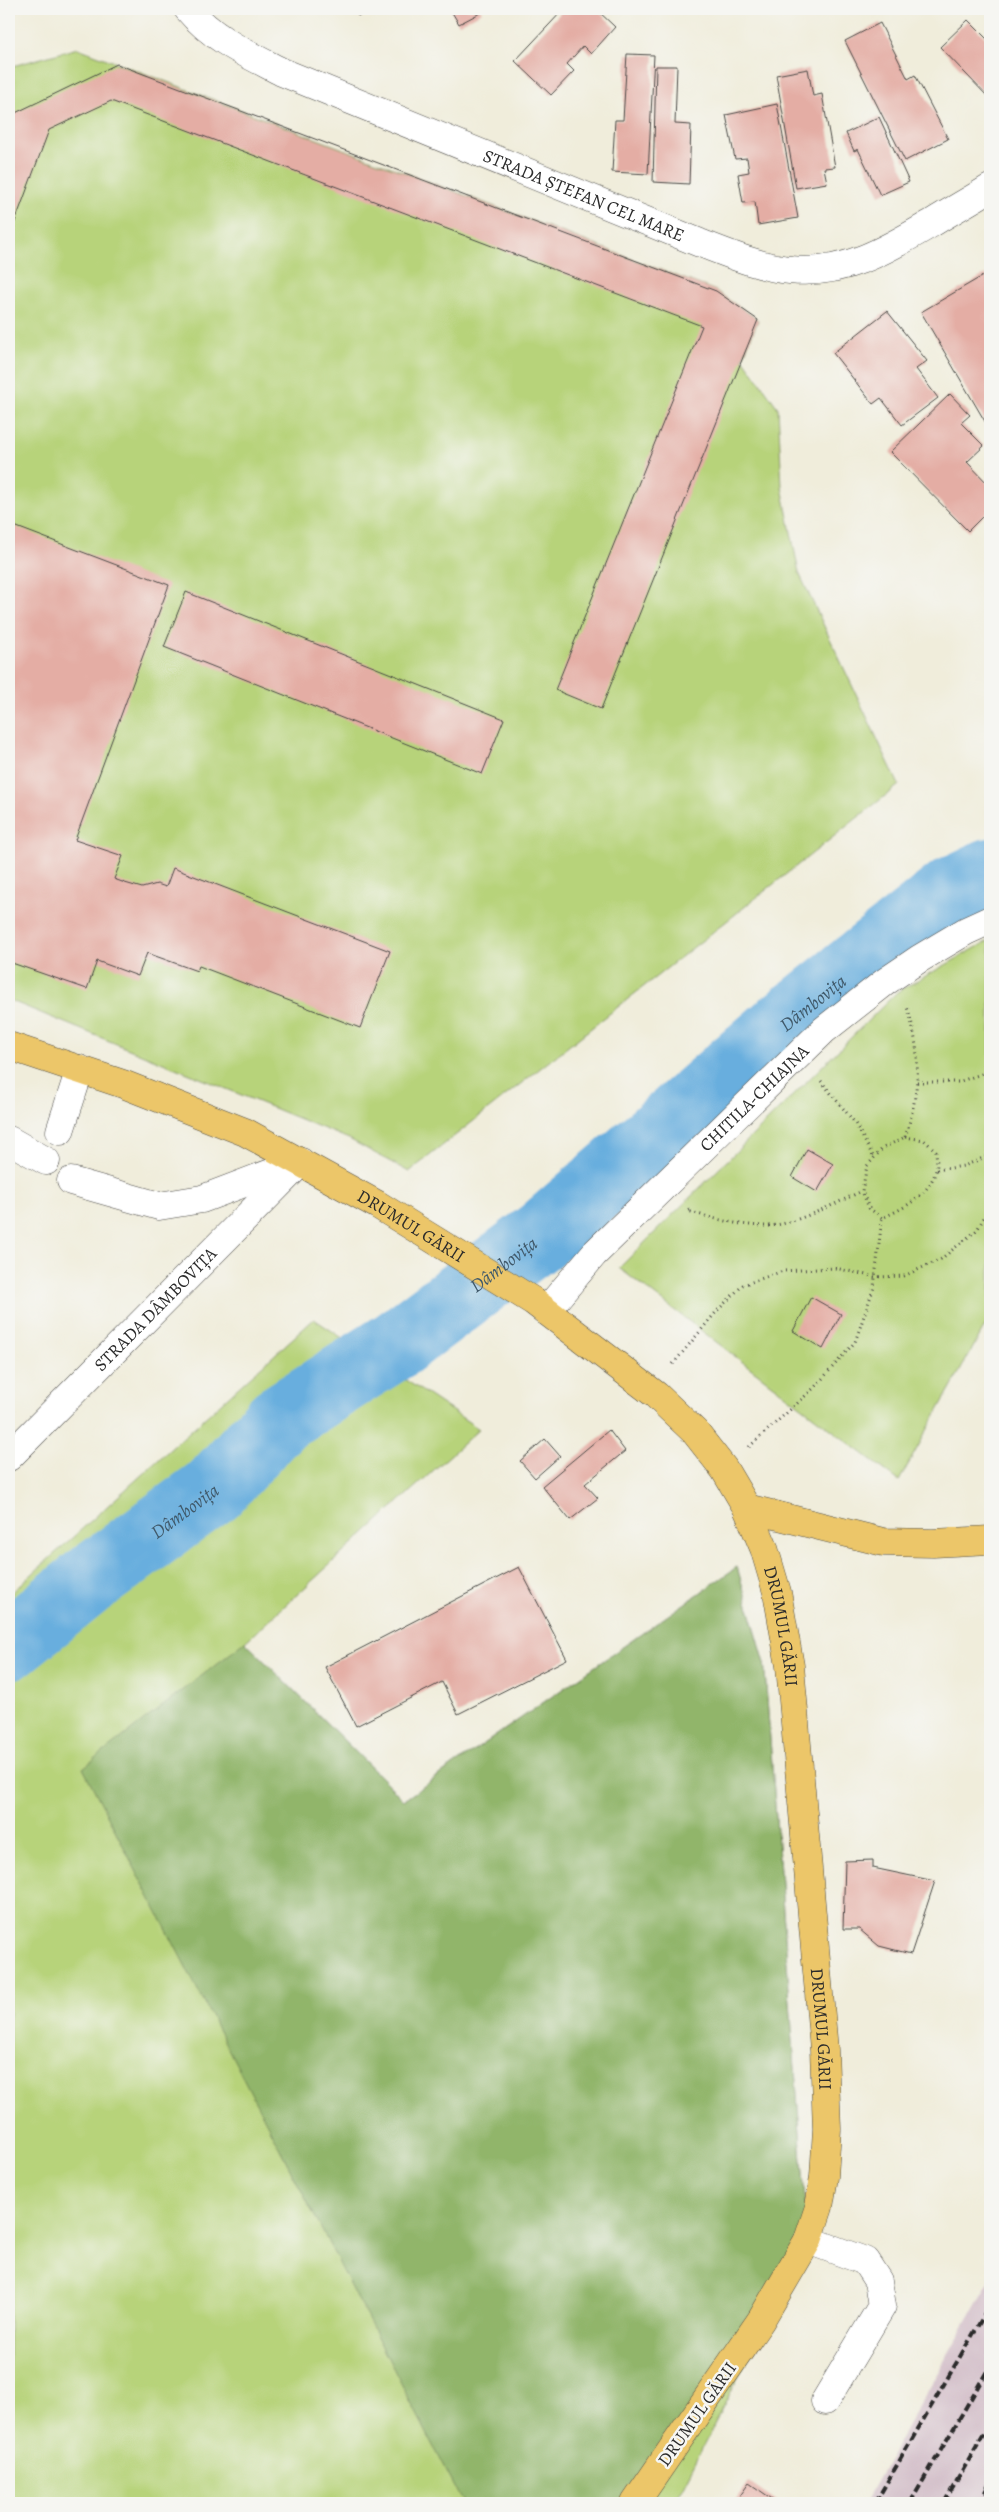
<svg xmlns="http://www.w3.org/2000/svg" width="999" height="2512" font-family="Alegreya,serif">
	<rect width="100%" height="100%" fill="#f6f6f2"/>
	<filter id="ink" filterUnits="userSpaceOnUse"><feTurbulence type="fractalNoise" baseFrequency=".02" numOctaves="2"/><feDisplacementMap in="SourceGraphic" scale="10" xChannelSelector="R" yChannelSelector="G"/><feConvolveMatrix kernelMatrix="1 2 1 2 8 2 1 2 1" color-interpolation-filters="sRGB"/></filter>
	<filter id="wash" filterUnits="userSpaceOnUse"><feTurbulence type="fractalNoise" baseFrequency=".0096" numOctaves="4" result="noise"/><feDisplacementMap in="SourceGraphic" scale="20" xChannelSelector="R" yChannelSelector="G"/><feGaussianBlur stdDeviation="1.12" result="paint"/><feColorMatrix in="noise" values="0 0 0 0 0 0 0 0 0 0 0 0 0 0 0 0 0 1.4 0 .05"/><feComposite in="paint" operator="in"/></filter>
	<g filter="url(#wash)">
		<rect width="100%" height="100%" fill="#f0eddb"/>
		<polygon fill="#d2bdc8" points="990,2280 990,2503 864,2503"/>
		<g fill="#b7d37a" stroke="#717f52">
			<polygon points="78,48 716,291 758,320 743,358 778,408 782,487 799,573 899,785 409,1172 349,1139 9,1000 9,67"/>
			<polygon points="990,940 990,1317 899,1481 619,1268 897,992"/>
			<polygon points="314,1319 479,1429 245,1642 404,1800 737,1567 764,1660 808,2240 682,2488 671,2503 9,2503 9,1595"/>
		</g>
		<polygon fill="#91b56a" stroke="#5e704a" points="737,1567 764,1660 808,2240 635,2503 463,2503 83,1768 245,1642 404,1800"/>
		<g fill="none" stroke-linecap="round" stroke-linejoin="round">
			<path stroke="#68aede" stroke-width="70" id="s1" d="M9 1645 87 1582 214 1489 278 1420 397 1344 543 1234 778 1030 953 891 990 873"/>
		</g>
		<g id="blocks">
			<g fill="#e4ada4">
				<polygon points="352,9 369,9 358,16"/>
				<polygon points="450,9 480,9 482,12 459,24"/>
				<polygon points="564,9 596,9 615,27 591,54 583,46 567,64 574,71 551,95 515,61"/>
				<polygon points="968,20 990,42 990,99 940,47"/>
				<polygon points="880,23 908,79 915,75 948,139 905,161 845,41"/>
				<polygon points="627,54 654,55 648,174 612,172 615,120 623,120"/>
				<polygon points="117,64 716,291 758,320 601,709 555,690 702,326 111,101 49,130 9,238 9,116"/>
				<polygon points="656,66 677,66 675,124 691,125 689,184 653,182"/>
				<polygon points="808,69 813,96 822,94 835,167 824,168 827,183 796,188 776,75"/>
				<polygon points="777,104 798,218 758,225 755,202 743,203 738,174 749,172 747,158 735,159 726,115"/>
				<polygon points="879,117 909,182 880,195 858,149 854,151 846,133"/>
				<polygon points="986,274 990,281 990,430 921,312"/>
				<polygon points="887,311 927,361 916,369 938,398 902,425 881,398 873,404 833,353"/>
				<polygon points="950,394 970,415 961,423 984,446 967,462 990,486 990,509 968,531 890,452"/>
				<polygon points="9,524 169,585 75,840 123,856 114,879 125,883 142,888 157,884 166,887 173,868 390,951 360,1028 199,966 197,971 147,953 138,976 97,961 87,989 9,962"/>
				<polygon points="186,592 504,719 482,774 164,647"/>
				<polygon points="807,1149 833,1164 817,1192 792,1177"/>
				<polygon points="811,1297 841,1314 823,1349 793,1331"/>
				<polygon points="609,1430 625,1451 585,1484 598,1498 570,1520 542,1486"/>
				<polygon points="545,1439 560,1456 535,1478 520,1461"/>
				<polygon points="519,1567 567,1659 458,1714 442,1682 356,1726 325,1667"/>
				<polygon points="873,1860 873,1868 935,1881 911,1954 879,1946 859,1929 843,1929 845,1861"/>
				<polygon points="749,2483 778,2503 735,2503"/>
			</g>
		</g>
	</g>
	<g filter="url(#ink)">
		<use href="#blocks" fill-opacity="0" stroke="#494845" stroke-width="1"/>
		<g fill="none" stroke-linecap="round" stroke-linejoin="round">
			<defs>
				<g id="minor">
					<path id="s2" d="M188 9C213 39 247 54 282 72L700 243C729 254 759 267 790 270 843 276 888 249 932 223 951 211 971 200 990 188"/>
					<polyline points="60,1131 80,1069"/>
					<polyline points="9,1140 46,1161"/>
					<polyline points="71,1181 159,1206 202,1199 292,1165"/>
					<path id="s3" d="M546 1311 594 1254 824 1030 885 982 919 959 966 931 990 920"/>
					<path id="s4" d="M9 1457 301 1162"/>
					<polyline points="808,2240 865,2261 878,2281 882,2306 825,2401"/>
				</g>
				<g id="major">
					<path id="s5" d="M9 1046 123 1084 245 1132 378 1205 533 1301 656 1395 695 1432 724 1469 747 1508 764 1548 777 1592 790 1666 824 2050 827 2129 824 2177 819 2207 808 2240 761 2320 635 2503"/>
					<polyline points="747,1508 883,1542 933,1543 990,1540"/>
				</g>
			</defs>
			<use href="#minor" stroke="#494845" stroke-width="29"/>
			<use href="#major" stroke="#494845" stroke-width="29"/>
			<g stroke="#494845" stroke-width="3" stroke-dasharray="1 4" stroke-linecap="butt">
				<polyline points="821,1081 855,1123 874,1158"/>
				<polyline points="917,1082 958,1082 990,1071"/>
				<path d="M905 1137 924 1140 936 1151C936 1156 938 1165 936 1170 929 1196 904 1208 882 1218L869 1208 862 1191 867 1166 883 1148Z"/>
				<path d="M905 1137C920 1092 922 1052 907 1007"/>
				<polyline points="937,1170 964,1166 990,1155"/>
				<path d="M690 1210 688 1211C714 1219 740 1226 768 1226 793 1225 839 1202 862 1191"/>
				<polyline points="673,1364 717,1311 743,1285 783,1271 835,1268 875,1277 904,1276 941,1259 977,1230 990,1207"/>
				<polyline points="749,1447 814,1388 855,1342 874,1287 882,1218"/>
			</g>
			<use href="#minor" stroke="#fff" stroke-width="28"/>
			<use href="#major" stroke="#ecc669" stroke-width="28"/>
			<g stroke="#2b2b2b" stroke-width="4" stroke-dasharray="8 4" stroke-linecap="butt">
				<polyline points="875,2503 990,2305"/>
				<polyline points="910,2503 990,2366"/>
				<polyline points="944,2503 990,2423"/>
				<polyline points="979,2503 990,2483"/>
			</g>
		</g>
	</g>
	<g text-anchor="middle" stroke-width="5" stroke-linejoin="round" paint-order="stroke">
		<g font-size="18" fill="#2b2b2b" stroke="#f6f6f2">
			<text dy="6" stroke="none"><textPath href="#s2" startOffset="440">STRADA ȘTEFAN CEL MARE</textPath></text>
			<text dy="6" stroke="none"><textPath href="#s3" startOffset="298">CHITILA-CHIAJNA</textPath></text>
			<text dy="6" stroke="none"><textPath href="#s5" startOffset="442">DRUMUL GĂRII</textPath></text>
			<text dy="6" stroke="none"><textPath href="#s4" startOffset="208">STRADA DÂMBOVIȚA</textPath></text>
			<text dy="6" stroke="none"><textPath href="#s5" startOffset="1010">DRUMUL GĂRII</textPath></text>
			<text dy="6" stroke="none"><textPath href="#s5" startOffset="1415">DRUMUL GĂRII</textPath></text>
			<text transform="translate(697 2414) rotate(-55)" y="6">DRUMUL GĂRII</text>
		</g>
		<g font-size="19" font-style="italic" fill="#40596a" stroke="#f6f6f2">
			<text dy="7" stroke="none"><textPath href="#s1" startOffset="1031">Dâmbovița</textPath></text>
			<text dy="7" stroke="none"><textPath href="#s1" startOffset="626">Dâmbovița</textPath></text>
			<text dy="7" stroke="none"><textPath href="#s1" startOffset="221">Dâmbovița</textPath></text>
		</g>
	</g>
	<rect width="999" height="2512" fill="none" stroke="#f6f6f2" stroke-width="30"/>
</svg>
